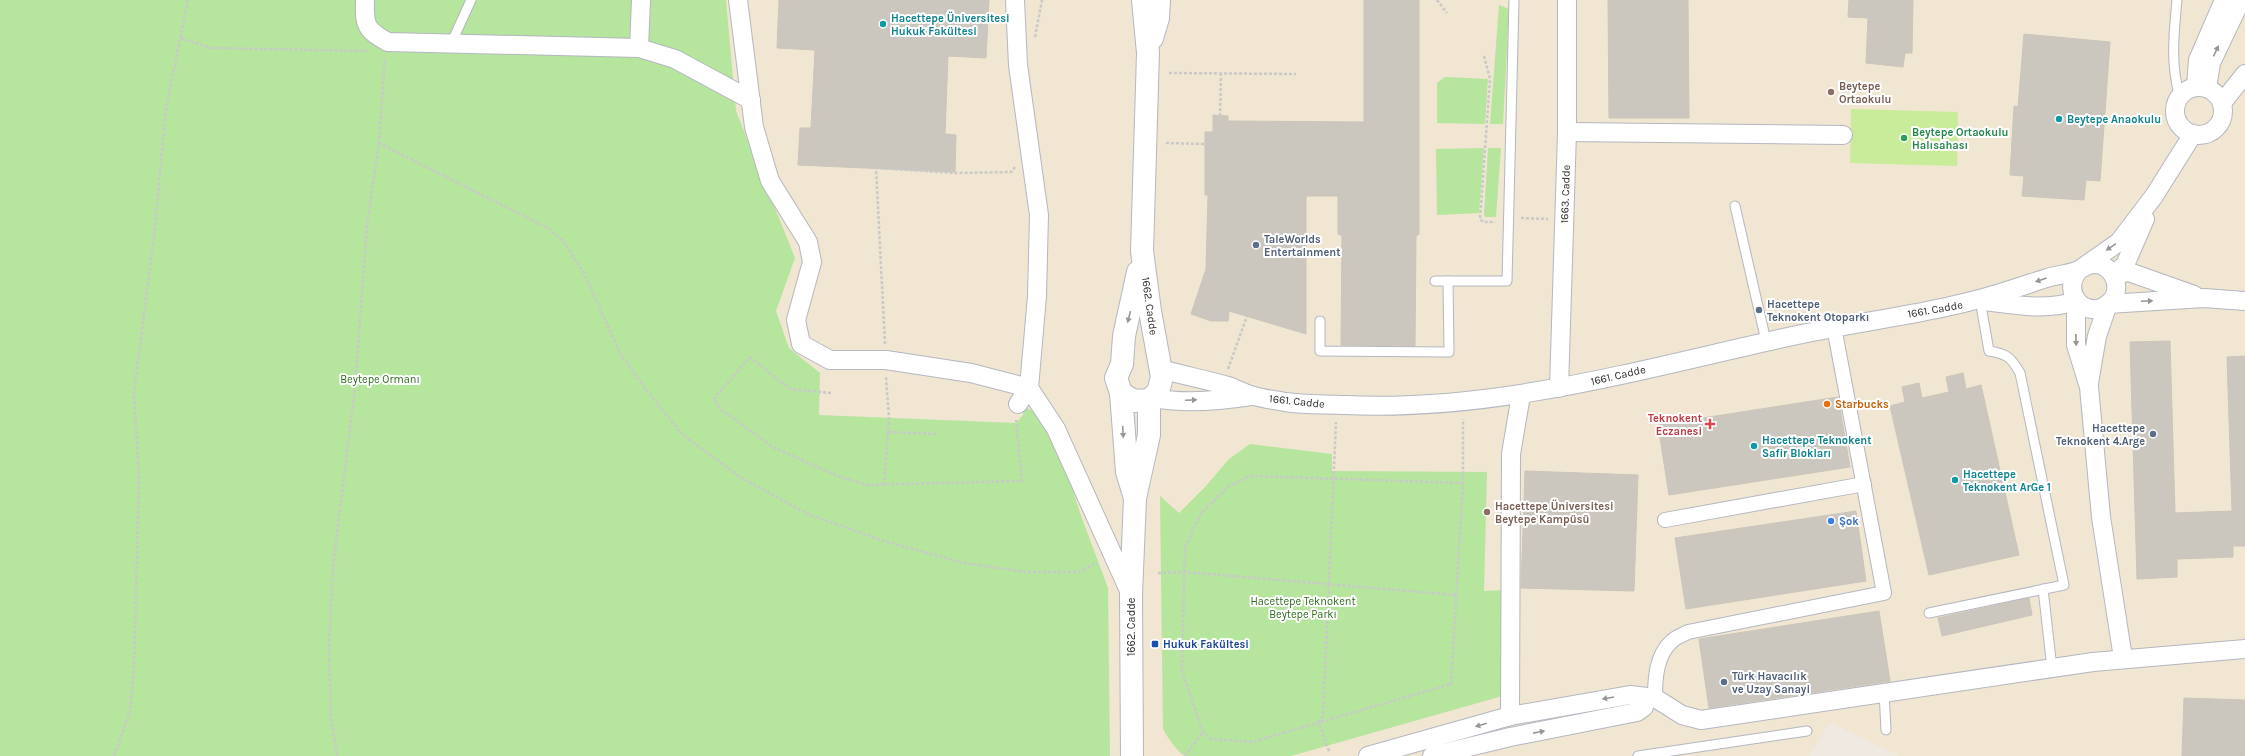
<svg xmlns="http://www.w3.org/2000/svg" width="2245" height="756" font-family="Karla,sans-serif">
	<rect width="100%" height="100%" fill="#efe9e1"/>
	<polygon fill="#f0e6d1" points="356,0 2245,0 2245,756 1899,756 1830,722 1809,756 872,756"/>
	<g fill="#b6e59e">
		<polygon points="0,0 726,0 736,111 795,258 776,311 789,348 820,373 819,415 1016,423 1023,415 1023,406 1039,414 1068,473 1080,513 1108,588 1110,756 0,756"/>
		<polygon points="1499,5 1509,9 1503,124 1490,124"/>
		<polygon points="1445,77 1488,79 1485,124 1437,123 1437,83"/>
		<polygon points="1484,148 1479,213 1437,215 1436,149"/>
		<polygon points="1488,148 1501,148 1496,217 1485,217 1484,214"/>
		<path d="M1250 444 1332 454V471L1487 472 1484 591 1507 590 1506 695 1291 756H1184C1175 748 1169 740 1163 729L1160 496 1179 513 1206 486 1229 459Z"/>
	</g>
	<polygon fill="#c9ec9a" points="1851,109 1958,112 1957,166 1850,163"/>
	<g fill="#cbc7bf" stroke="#cbc5ba">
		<polygon points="779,0 989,0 986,58 948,56 945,134 956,135 955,172 798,165 800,128 811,128 815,50 777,48"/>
		<polygon points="1364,0 1419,0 1419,234 1416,236 1415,346 1341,345 1342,236 1338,234 1338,196 1306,196 1306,334 1229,311 1228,321 1211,321 1191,314 1206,269 1208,195 1205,195 1205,132 1213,132 1213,115 1228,116 1228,121 1364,122"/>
		<polygon points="1608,0 1688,0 1689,118 1609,118"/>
		<polygon points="1849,0 1913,0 1912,53 1905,53 1903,67 1866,63 1868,18 1848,17"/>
		<polygon points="2024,34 2110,42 2100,181 2086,180 2084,200 2022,196 2024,176 2010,175 2014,106 2018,107"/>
		<polygon points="2170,341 2175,513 2232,511 2227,357 2245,356 2245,546 2233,546 2233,557 2177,559 2177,577 2137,579 2130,342"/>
		<polygon points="1963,373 1966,389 1981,385 2019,555 1929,575 1890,406 1905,402 1902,387 1919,383 1922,398 1949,392 1946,377"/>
		<polygon points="1838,397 1850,467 1669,495 1658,425"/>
		<polygon points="1525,471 1638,475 1634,591 1521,588"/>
		<polygon points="1856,511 1866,581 1686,609 1675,538"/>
		<polygon points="2029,598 2032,615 1942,636 1938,618"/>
		<polygon points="1879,611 1890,681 1709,708 1699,639"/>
		<polygon points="2184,698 2245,700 2245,756 2182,756"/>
	</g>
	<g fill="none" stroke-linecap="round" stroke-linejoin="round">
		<defs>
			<g id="service">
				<path d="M2177 0C2174 32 2170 65 2180 97"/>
				<polyline points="451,44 471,0"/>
				<polyline points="1735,206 1766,341"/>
				<polyline points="1435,281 1507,281 1514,0"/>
				<polyline points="1320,321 1320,351 1449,352 1448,281"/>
				<polyline points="2043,589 2052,668"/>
				<path d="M1929 613 2064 585 2020 373C2011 357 2007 354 1989 351L1980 300"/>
				<polyline points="1884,692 1886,730"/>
				<polyline points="1638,756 1807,731"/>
			</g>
			<g id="pedestrian">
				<polyline points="1665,520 1864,484"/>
				<path d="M1655 698C1655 679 1656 655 1672 641 1676 637 1683 635 1688 632L1884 593 1834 327"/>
			</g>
			<g id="minor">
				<path d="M365 0C364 26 366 30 388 42L639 48 675 59 751 100"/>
				<polyline points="738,0 754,127 770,181 808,242 812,262 796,320 801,344 830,360 886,360 971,373 1029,388 1056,429 1131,595"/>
				<polyline points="1015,0 1018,65 1039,215 1037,296 1029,388 1018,404"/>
				<polyline points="639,48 641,0"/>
				<polyline points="2196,87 2198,60 2224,0"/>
				<circle cx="2199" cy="111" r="24"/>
				<polyline points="2207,88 2211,63 2241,0"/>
				<polyline points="2222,103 2245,74"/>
				<polyline points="1567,132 1843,135"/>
				<polyline points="2113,275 2129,272 2194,295"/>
				<polyline points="2113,275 2125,265 2145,219"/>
				<path d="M1984 301C2015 305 2046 311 2076 301"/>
				<polyline points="2076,301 2076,345 2089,387 2101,517 2123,658"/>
				<polyline points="2108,304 2204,298 2245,301"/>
				<path d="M1160 369C1183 375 1206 380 1228 386 1237 389 1245 394 1254 396 1264 399 1275 400 1285 402 1305 405 1325 404 1345 405 1496 412 1642 369 1788 337 1864 320 1943 313 2016 288 2026 285 2037 281 2047 278 2057 275 2069 274 2079 270 2084 267 2087 264 2094 264 2114 264 2124 290 2109 303 2087 322 2059 293 2079 270L2119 242 2154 196 2193 134"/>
				<polyline points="2089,383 2097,336 2108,304"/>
				<polyline points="1559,388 1567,132 1567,0"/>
				<path d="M1153 398C1184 404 1219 401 1251 396"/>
				<polyline points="1510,716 1511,454 1521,395"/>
				<polyline points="1368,756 1510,716 1630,695 1655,698 1682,715 1701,720 2093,662 2245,649"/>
				<polyline points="1432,756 1510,737 1637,712 1644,707 1646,697"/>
			</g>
			<g id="tertiary">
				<polyline points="1152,38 1158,18 1159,0"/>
				<polyline points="1121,393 1134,401 1149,400 1158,392 1162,377 1150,311 1142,251 1148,53 1143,0"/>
				<polyline points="1135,498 1127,472 1121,393 1116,378 1122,364 1124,336 1138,272"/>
				<polyline points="1132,756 1131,595 1135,498 1149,435 1149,400"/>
			</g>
		</defs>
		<use href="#service" stroke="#b4b7c1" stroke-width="11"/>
		<use href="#pedestrian" stroke="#b4b7c1" stroke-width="16"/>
		<use href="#minor" stroke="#b4b7c1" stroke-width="20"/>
		<use href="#tertiary" stroke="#b4b7c1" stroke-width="24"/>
		<g stroke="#c9c9c9" stroke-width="2.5" stroke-dasharray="3 2" stroke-linecap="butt">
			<polyline points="1437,0 1447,13"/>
			<polyline points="1035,37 1042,0"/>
			<polyline points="181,38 211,48 369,51"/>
			<polyline points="1484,56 1490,79 1480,219 1483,222 1495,222"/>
			<polyline points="1169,73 1296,74"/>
			<polyline points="1220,116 1221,73"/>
			<polyline points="379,143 548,228 564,242 584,273 621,355 648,392 683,435 740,477 808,514 884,541 964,563 1027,572 1079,572 1097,563"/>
			<polyline points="1166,143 1205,144"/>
			<polyline points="1521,218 1548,219"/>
			<polyline points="885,344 876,168 955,173 1011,172 1015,167"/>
			<polyline points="1228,369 1247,316"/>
			<polyline points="831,393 790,389 750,357 714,399 722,410 773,447 838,476 867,485 1022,481 1016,420"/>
			<polyline points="888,432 938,434"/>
			<polyline points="1463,483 1251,476 1229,486 1202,512 1185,547 1182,671 1203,732 1211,739 1252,742 1451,684 1463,483 1463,419"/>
			<polyline points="884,485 889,418 886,377"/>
			<polyline points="1158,573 1185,572 1456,595"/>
			<polyline points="1329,751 1319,723 1323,717 1336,422"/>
			<polyline points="114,756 130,712 134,669 139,477 134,392 154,237 166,109 188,0"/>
			<polyline points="337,756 331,715 329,650 333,567 355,388 367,226 379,143 385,58"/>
			<polyline points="1185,756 1203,732"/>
		</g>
		<use href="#service" stroke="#fff" stroke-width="9"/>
		<use href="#pedestrian" stroke="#fff" stroke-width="14"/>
		<use href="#minor" stroke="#fff" stroke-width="18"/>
		<use href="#tertiary" stroke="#fff" stroke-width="22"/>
	</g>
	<defs><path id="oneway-solid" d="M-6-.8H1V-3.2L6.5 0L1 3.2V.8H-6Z"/></defs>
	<g fill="#969696">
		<use href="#oneway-solid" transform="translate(2216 51) rotate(-65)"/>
		<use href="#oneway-solid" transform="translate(2111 247) rotate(145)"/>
		<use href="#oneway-solid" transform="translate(2041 280) rotate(161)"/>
		<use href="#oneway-solid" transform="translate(2147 301) rotate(-2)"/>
		<use href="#oneway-solid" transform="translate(1129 317) rotate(104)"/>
		<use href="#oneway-solid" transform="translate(2076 340) rotate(88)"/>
		<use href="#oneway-solid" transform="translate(1191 400) rotate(-2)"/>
		<use href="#oneway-solid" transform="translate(1123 432) rotate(87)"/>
		<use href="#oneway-solid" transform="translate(1608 698) rotate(170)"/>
		<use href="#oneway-solid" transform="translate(1481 725) rotate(164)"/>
		<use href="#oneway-solid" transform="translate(1539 732) rotate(-11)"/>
	</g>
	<g fill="#0f9aa8" stroke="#fff" stroke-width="1.5">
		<circle cx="883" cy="24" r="4"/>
		<circle cx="2059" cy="119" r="4"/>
		<circle cx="1754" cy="446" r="4"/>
		<circle cx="1955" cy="480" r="4"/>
	</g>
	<g fill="#8d6e63" stroke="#fff" stroke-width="1.5">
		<circle cx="1831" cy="92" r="4"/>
		<circle cx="1487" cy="512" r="4"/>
	</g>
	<circle fill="#2e9e5b" stroke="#fff" stroke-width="1.5" cx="1904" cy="138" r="4"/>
	<g fill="#5c6f8a" stroke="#fff" stroke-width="1.5">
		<circle cx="1256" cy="245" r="4"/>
		<circle cx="1759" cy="310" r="4"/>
		<circle cx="2153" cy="434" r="4"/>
		<circle cx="1724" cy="682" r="4"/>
	</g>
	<circle fill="#e8710a" stroke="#fff" stroke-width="1.5" cx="1827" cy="404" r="4"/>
	<path fill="#e0444e" stroke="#fff" stroke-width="1.5" d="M1708 418h4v4h4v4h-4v4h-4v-4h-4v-4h4z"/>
	<circle fill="#3f7fe0" stroke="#fff" stroke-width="1.5" cx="1831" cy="521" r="4"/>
	<rect fill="#1a4fb4" stroke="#fff" stroke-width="1.5" x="1151" y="640" width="8" height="8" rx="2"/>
	<g text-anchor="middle" stroke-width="4" stroke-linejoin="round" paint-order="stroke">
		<g font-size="11" font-weight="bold" fill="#0d838f" stroke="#fff" text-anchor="start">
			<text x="891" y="22">Hacettepe Üniversitesi<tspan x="891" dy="13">Hukuk Fakültesi</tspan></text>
			<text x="2067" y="123">Beytepe Anaokulu</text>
			<text x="1762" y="444">Hacettepe Teknokent<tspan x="1762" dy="13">Safir Blokları</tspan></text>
			<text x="1963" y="478">Hacettepe<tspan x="1963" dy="13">Teknokent ArGe 1</tspan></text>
		</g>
		<g font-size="11" font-weight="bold" fill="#785e54" stroke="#fff" text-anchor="start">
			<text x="1839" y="90">Beytepe<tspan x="1839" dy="13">Ortaokulu</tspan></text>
			<text x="1495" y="510">Hacettepe Üniversitesi<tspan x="1495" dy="13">Beytepe Kampüsü</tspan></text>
		</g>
		<g font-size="11" font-weight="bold" fill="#27864d" stroke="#fff" text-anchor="start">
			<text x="1912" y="136">Beytepe Ortaokulu<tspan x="1912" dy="13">Halısahası</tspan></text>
		</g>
		<g font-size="11" fill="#2e2e2e" stroke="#fff">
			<text transform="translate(1565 194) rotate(-88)" y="4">1663. Cadde</text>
			<text transform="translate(1150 306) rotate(82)" y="4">1662. Cadde</text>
			<text transform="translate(1935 309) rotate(-10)" y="4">1661. Cadde</text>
			<text transform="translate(1618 375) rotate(-13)" y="4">1661. Cadde</text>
			<text transform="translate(1297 401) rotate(6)" y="4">1661. Cadde</text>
			<text transform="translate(1131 627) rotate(-90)" y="4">1662. Cadde</text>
		</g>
		<g font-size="11" font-weight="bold" fill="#4e5e75" stroke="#fff" text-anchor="start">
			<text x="1264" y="243">TaleWorlds<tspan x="1264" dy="13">Entertainment</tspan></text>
			<text x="1767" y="308">Hacettepe<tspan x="1767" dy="13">Teknokent Otoparkı</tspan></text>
			<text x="2145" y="432" text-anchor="end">Hacettepe<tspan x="2145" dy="13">Teknokent 4.Arge</tspan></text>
			<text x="1732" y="680">Türk Havacılık<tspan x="1732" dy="13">ve Uzay Sanayi</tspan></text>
		</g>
		<g font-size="11" fill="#2c6e1b" stroke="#fff">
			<text x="380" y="383">Beytepe Ormanı</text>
			<text x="1303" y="605">Hacettepe Teknokent<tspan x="1303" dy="13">Beytepe Parkı</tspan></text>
		</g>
		<g font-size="11" font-weight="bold" fill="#c56008" stroke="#fff" text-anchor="start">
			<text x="1835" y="408">Starbucks</text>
		</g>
		<g font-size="11" font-weight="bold" fill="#be3a42" stroke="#fff" text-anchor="end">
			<text x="1702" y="422">Teknokent<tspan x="1702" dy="13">Eczanesi</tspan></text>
		</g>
		<g font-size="11" font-weight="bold" fill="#366cbe" stroke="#fff" text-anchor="start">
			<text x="1839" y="525">Şok</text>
		</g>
		<g font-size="11" font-weight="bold" fill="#164399" stroke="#fff" text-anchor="start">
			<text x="1163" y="648">Hukuk Fakültesi</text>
		</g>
	</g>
</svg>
